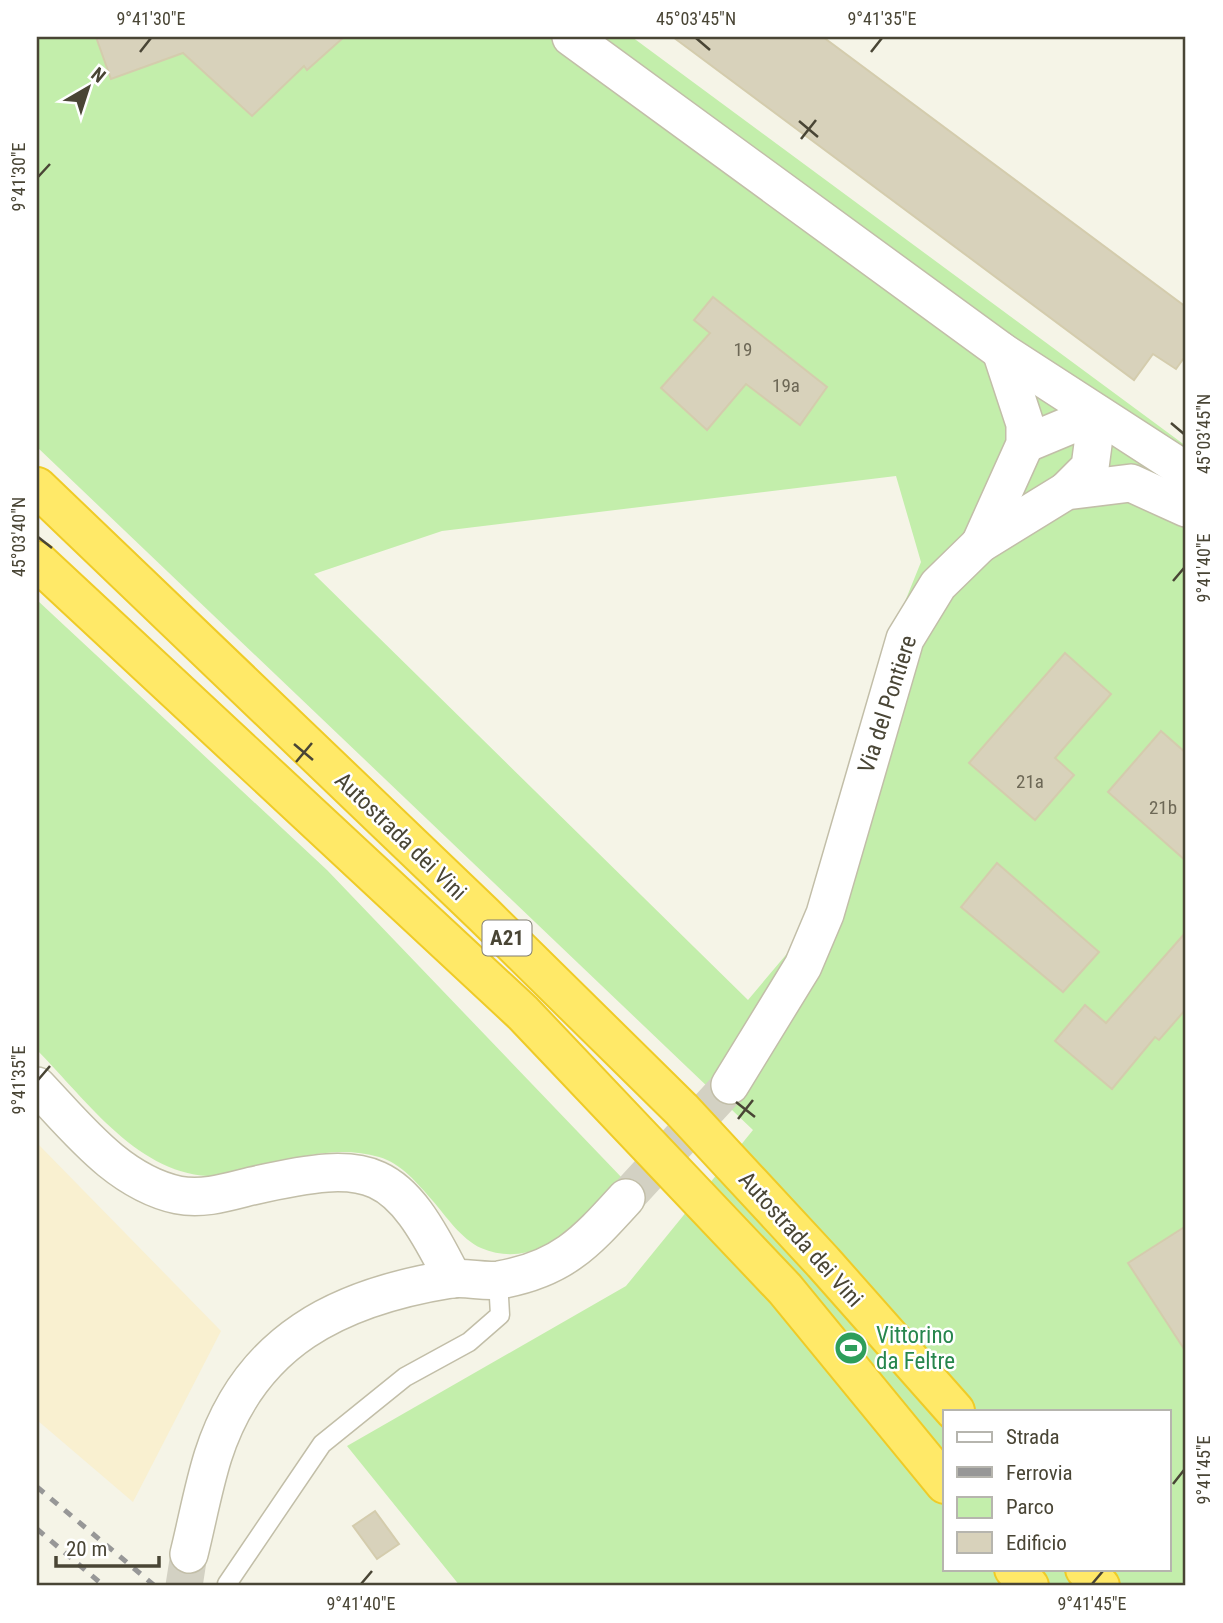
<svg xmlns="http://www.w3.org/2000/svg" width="1223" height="1623" font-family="'Roboto Condensed',sans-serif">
	<rect width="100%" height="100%" fill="#f5f4e7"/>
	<polygon fill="#f9f0d0" points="37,1143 221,1331 133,1502 37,1420"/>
	<g fill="#c3eeab" fill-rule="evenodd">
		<path d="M37 37H632L1186 446V1586H460L347 1446 626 1286 753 1130 37 447ZM896 476 921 562 878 668 801 937 748 1000 314 574 442 531ZM945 1411H1169V1569H945Z"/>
		<path d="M37 600 327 870 624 1180C588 1217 539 1273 481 1248 461 1239 446 1216 432 1200 418 1184 401 1163 379 1157 337 1145 295 1157 254 1170 156 1201 97 1111 37 1050Z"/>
	</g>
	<g fill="#d8d2bb" stroke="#d4ccad" stroke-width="2">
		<polygon points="96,37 344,37 307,70 304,66 252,116 183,53 111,79"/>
		<polygon points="673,37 823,37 1186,307 1186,355 1176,369 1153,354 1134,380"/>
		<polygon points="713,297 827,387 800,425 746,384 707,430 661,388 710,333 694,320"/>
		<polygon points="1065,653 1111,694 1055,758 1074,775 1035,820 969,763"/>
		<polygon points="1161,731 1186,753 1186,861 1108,792"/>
		<polygon points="997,863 1099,952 1063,992 961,907"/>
		<polygon points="1186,932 1186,1009 1159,1040 1155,1037 1112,1089 1055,1041 1085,1005 1106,1023"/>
		<polygon points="1186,1226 1186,1352 1128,1263"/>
		<polygon points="375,1511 399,1544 377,1559 353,1526"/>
	</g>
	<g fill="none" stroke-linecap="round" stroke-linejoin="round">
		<g stroke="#d3d1c3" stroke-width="37" stroke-dasharray="37 18" stroke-linecap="butt">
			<polyline points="626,1198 730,1085"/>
			<polyline points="184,1586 189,1554"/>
		</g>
		<defs>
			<polyline id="service" points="227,1584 322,1444 405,1377 469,1342 500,1315 498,1280"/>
			<g id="minor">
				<polyline points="571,37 1001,351 1177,465 1186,476"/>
				<polyline points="1025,444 1097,414 1090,467 1066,491"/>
				<polyline points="980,544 1025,444 1025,424 1001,351"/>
				<polyline points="730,1085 803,966 825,914 905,639 938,585 980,544 1066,491 1131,483 1186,508"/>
				<path d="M37 1086C77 1128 118 1182 178 1195 203 1200 228 1192 252 1186 374 1158 397 1167 453 1279"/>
				<path d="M189 1554C197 1522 203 1488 213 1456 250 1340 339 1297 451 1279 467 1277 483 1282 499 1280 562 1269 585 1243 626 1198"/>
			</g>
			<g id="motorway">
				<polyline points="37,487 484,915 682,1110 823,1262 955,1411"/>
				<polyline points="37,561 523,1013 785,1289 945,1484"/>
				<polyline points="1014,1569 1029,1586"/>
				<polyline points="1085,1569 1100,1586"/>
			</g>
		</defs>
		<use href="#service" stroke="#c2bea8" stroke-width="21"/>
		<use href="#minor" stroke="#c2bea8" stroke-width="40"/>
		<use href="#motorway" stroke="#efcb27" stroke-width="42"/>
		<use href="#service" stroke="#fff" stroke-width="18"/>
		<use href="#minor" stroke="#fff" stroke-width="37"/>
		<use href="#motorway" stroke="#ffe968" stroke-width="38"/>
		<g stroke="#979797" stroke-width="5" stroke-dasharray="9 9" stroke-linecap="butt">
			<polyline points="37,1487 155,1586"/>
			<polyline points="37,1529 104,1586"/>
		</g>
	</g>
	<path fill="none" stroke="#494535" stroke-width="2.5" d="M696 38 710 50M140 52 151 38M871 52 882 38M799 121 818 137M801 139 816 120M38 177 50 164M1171 423 1184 434M38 537 52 548M1173 581 1184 568M294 744 313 760M296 762 312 743M38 1080 50 1066M736 1102 755 1117M738 1119 753 1100M1173 1484 1184 1470M361 1584 372 1571M1092 1584 1103 1571"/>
	<defs>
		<symbol id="stadium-disc" viewBox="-11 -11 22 22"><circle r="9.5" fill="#2e9e5b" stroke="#fff"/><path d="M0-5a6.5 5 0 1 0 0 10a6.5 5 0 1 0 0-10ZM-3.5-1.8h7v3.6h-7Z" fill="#fff"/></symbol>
	</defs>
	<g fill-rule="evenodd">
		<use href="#stadium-disc" x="832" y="1329" width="38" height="38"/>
	</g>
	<g text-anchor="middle" stroke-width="5" stroke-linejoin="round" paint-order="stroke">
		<g font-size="19" fill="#6d6856">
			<text x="743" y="356">19</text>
			<text x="786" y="392">19a</text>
			<text x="1030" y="788">21a</text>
			<text x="1163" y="814">21b</text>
		</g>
		<rect fill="#fff" stroke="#807d72" stroke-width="2" x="482.5" y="920.5" width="49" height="35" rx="5"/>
		<g font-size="21" font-weight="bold" fill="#494535">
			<text x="507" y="945">A21</text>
		</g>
		<g font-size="23" fill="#494535" stroke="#fff">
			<text transform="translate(887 704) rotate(-72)" y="8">Via del Pontiere</text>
			<text transform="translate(401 836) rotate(44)" y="8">Autostrada dei Vini</text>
			<text transform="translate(801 1239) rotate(48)" y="8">Autostrada dei Vini</text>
		</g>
		<g font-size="23" fill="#27864d" stroke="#fff" text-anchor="start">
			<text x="876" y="1343">Vittorino<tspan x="876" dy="26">da Feltre</tspan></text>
		</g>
	</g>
	<rect width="1223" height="1623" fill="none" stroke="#ffffff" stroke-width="77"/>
	<rect x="943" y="1410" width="228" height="161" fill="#ffffff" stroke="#b6b5ae" stroke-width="2"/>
	<rect x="957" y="1432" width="35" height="10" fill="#ffffff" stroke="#b6b5ae" stroke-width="2"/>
	<text x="1006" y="1444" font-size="21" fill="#494535">Strada</text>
	<rect x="957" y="1467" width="35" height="10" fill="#979797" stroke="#b6b5ae" stroke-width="2"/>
	<text x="1006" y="1480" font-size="21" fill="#494535">Ferrovia</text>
	<rect x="957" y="1497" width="35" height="21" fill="#c3eeab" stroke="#b6b5ae" stroke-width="2"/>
	<text x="1006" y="1514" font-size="21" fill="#494535">Parco</text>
	<rect x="957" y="1532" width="35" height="21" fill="#d8d2bb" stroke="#b6b5ae" stroke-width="2"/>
	<text x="1006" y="1550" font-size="21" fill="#494535">Edificio</text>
	<g transform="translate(88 88) rotate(39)" stroke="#ffffff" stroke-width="5" paint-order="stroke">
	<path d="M0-5L12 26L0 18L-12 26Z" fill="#494535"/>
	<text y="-10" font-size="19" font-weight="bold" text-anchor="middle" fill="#494535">N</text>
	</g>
	<path d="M56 1556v10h103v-10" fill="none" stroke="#494535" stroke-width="3.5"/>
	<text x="66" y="1556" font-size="21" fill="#494535" stroke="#ffffff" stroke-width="5" paint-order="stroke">20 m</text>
	<rect x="38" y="38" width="1146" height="1546" fill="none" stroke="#494535" stroke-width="2.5"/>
	<g font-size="18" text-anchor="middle" fill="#494535">
		<text x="151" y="25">9°41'30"E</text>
		<text x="696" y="25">45°03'45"N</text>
		<text x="882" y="25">9°41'35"E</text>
		<text transform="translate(19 177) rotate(-90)" y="6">9°41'30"E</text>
		<text transform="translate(1204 434) rotate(-90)" y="6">45°03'45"N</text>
		<text transform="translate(19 537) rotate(-90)" y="6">45°03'40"N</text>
		<text transform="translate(1204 568) rotate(-90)" y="6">9°41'40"E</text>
		<text transform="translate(19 1080) rotate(-90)" y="6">9°41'35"E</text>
		<text transform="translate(1204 1470) rotate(-90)" y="6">9°41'45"E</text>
		<text x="361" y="1610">9°41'40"E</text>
		<text x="1092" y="1610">9°41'45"E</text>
	</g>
</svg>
